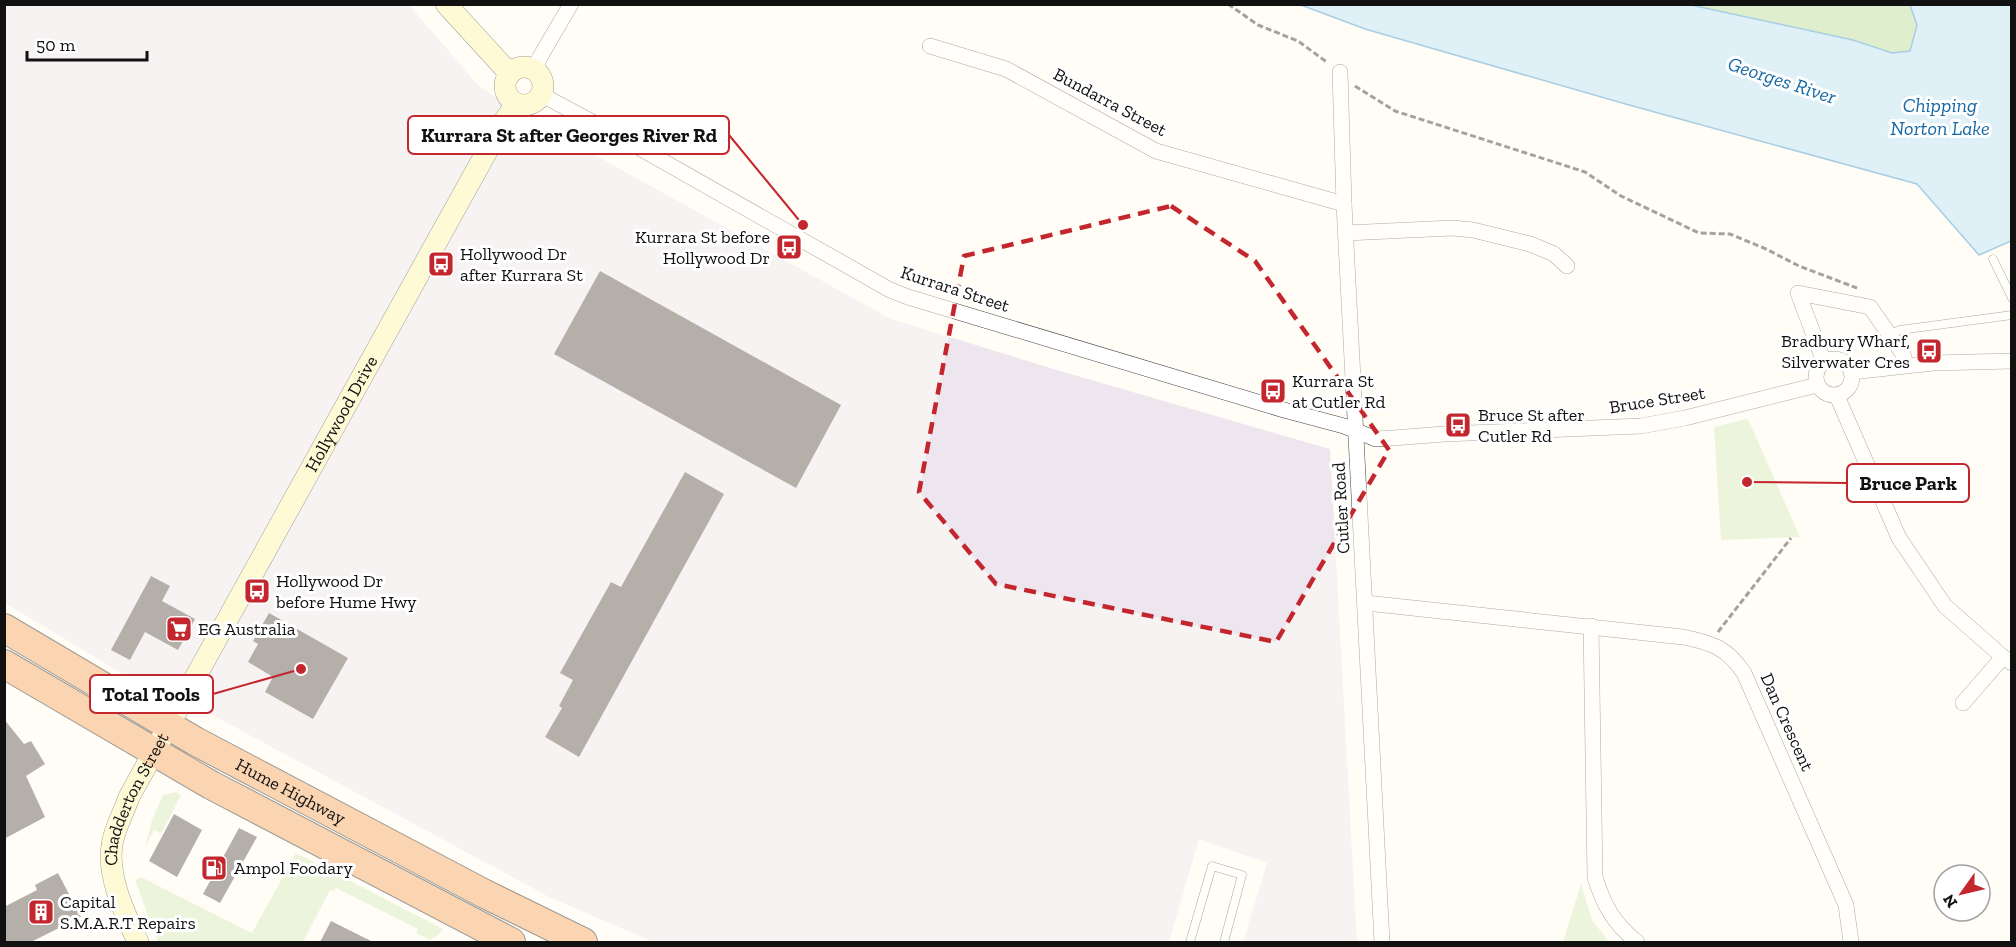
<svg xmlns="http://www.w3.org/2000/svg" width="2016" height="947" font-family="'Zilla Slab',serif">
	<rect width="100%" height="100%" fill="#fffdf5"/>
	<polygon fill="#eee6ef" points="5,5 409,5 478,85 535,125 593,154 891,319 1060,371 1330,449 1357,942 1243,942 1267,863 1199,839 1169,942 653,942 551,898 205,711 164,691 148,689 5,603"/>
	<g fill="#d5ebbd">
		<polygon points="1747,419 1748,419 1800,537 1721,540 1714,427"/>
		<polygon points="176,792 181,795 161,834 154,830 145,847 152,820 163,795"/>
		<polygon points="296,853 443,929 437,936 430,940 416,933 418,929 336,888 333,891 330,890 303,942 158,942 135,880 141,877 252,933"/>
		<polygon points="1581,884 1592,920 1609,942 1563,942"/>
	</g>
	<polygon fill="#b9dc9c" points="1691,5 1910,5 1917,25 1910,52 1892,53 1853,40"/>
	<polygon fill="#b9e0f7" stroke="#3f96cf" stroke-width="1.5" points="1301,5 1691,5 1853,40 1892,53 1910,51 1917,25 1910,5 2011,5 2011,241 1979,255 1917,184 1629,105 1365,29"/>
	<g fill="#5a524d">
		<polygon points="600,271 841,405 796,488 554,354"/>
		<polygon points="685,472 724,494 579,757 545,737 562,708 559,706 573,680 560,673 611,582 621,587"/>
		<polygon points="151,576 170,586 162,601 195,619 178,650 145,632 130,660 111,650"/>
		<polygon points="269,613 348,658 313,719 265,692 273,677 248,662 258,644 253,641"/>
		<polygon points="4,719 24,744 31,741 45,764 26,776 45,817 4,839"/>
		<polygon points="174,814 202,830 177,877 149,861"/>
		<polygon points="239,828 257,837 220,903 203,894"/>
		<polygon points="58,873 81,917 31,942 4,942 4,907 37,890 35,885"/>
		<polygon points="331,921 373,942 320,942"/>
	</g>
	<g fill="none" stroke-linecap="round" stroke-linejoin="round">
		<defs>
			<g id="lane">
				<polyline points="1993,259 2012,298"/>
				<polyline points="1890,334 1900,330 2012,315"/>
				<polyline points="1190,942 1212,866 1242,875 1224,942"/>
			</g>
			<g id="street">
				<polyline points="930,46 1006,69 1156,151 1344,204"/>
				<polyline points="534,70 540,57 571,4"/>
				<polyline points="1340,72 1344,204 1382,942"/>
				<polyline points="542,95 615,134 890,290 908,297 1284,410 1344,426 1376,439 1393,438 1444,434 1641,426 1685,418 1817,385"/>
				<polyline points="1346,233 1452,228 1473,230 1530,244 1554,254 1567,266"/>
				<circle cx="1834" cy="377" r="18"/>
				<polyline points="1824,362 1798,293 1870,307 1903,354 1906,365"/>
				<polyline points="1852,372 1933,363 2012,361"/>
				<polyline points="1837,396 1899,538 1945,606 2003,657 2012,663"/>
				<path d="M1366 603 1683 637C1713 643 1727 648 1744 673L1846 905 1851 942"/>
				<path d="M1591 626 1595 877C1603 904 1614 924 1637 942"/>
				<polyline points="1963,703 2003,657"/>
			</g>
			<g id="secondary">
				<polyline points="446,4 510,74"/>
				<circle cx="524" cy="86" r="19"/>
				<path id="s1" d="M138 942C125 914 107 877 112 845 114 829 124 812 129 797L502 124 516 104"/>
			</g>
			<g id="highway">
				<path id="s2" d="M4 628 195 741 485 894 583 942"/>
				<polyline points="4,664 211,785 511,942"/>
			</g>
		</defs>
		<use href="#lane" stroke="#444" stroke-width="9"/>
		<use href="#street" stroke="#444" stroke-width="16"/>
		<use href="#secondary" stroke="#333" stroke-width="22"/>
		<use href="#highway" stroke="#222" stroke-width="30"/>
		<g stroke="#333" stroke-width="3" stroke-dasharray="6 3" stroke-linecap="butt">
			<polyline points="1228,4 1258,25 1298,41 1328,63"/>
			<polyline points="1355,86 1395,111 1585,172 1621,196 1699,233 1730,234 1766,249 1799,266 1857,288"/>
			<polyline points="1718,632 1791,538"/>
		</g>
		<use href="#lane" stroke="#fff" stroke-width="8"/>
		<use href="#street" stroke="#fff" stroke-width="15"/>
		<use href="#secondary" stroke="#fff6b0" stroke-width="21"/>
		<use href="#highway" stroke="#f5a25d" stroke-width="28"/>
	</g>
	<path d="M0 0H2016V947H0ZM1171 206 1255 261 1389 450 1276 642 996 584 919 492 964 256Z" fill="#fffdf5" fill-opacity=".55" fill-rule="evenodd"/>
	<path fill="none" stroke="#c4262e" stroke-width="4.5" stroke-dasharray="12 8" stroke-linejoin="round" d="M1171 206 1255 261 1389 450 1276 642 996 584 919 492 964 256Z"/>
	<defs>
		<symbol id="bus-square" viewBox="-11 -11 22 22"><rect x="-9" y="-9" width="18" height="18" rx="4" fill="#c4262e" stroke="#fff"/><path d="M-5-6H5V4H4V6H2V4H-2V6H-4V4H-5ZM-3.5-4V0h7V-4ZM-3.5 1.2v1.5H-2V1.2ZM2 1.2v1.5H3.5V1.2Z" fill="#fff"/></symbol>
		<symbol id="supermarket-square" viewBox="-11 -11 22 22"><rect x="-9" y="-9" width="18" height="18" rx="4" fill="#c4262e" stroke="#fff"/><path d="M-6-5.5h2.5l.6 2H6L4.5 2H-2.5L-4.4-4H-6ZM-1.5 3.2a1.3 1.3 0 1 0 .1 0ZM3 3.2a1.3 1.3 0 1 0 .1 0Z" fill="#fff"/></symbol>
		<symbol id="fuel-square" viewBox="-11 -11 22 22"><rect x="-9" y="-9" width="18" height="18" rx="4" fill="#c4262e" stroke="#fff"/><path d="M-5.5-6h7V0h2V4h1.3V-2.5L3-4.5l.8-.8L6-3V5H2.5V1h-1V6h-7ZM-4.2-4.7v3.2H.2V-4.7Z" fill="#fff"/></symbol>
		<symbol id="building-square" viewBox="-11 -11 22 22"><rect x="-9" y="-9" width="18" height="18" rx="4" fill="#c4262e" stroke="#fff"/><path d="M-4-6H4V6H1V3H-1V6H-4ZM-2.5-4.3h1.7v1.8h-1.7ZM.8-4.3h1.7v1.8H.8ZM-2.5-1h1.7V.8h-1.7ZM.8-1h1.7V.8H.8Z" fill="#fff"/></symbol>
	</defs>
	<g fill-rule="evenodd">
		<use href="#bus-square" x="774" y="232" width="30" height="30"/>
		<use href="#bus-square" x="426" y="249" width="30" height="30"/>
		<use href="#bus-square" x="1914" y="336" width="30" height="30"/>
		<use href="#bus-square" x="1258" y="376" width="30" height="30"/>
		<use href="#bus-square" x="1443" y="410" width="30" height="30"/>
		<use href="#bus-square" x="242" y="576" width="30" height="30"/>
		<use href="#supermarket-square" x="164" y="614" width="30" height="30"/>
		<use href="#fuel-square" x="199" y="853" width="30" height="30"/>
		<use href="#building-square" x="26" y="897" width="30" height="30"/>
	</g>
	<g text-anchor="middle" stroke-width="6" stroke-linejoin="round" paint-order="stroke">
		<g font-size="18" fill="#111" stroke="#fff">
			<text transform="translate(1110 102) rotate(28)" y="6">Bundarra Street</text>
			<text transform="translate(955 289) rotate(18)" y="6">Kurrara Street</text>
			<text transform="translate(1657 400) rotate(-9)" y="6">Bruce Street</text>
			<text dy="6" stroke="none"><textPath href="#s1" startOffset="591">Hollywood Drive</textPath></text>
			<text transform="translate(1341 508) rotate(-93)" y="6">Cutler Road</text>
			<text transform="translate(1787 722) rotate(66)" y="6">Dan Crescent</text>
			<text dy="6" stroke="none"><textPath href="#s2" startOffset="330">Hume Highway</textPath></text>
			<text dy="6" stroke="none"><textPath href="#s1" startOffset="153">Chadderton Street</textPath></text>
		</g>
		<g font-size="18" fill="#111" stroke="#fff" text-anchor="start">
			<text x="770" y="243" text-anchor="end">Kurrara St before<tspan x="770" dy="21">Hollywood Dr</tspan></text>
			<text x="460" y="260">Hollywood Dr<tspan x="460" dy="21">after Kurrara St</tspan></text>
			<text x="1910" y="347" text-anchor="end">Bradbury Wharf,<tspan x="1910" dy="21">Silverwater Cres</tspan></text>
			<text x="1292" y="387">Kurrara St<tspan x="1292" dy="21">at Cutler Rd</tspan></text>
			<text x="1478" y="421">Bruce St after<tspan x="1478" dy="21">Cutler Rd</tspan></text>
			<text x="276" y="587">Hollywood Dr<tspan x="276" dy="21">before Hume Hwy</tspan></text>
			<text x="198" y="635">EG Australia</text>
			<text x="234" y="874">Ampol Foodary</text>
			<text x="60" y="908">Capital<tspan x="60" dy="21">S.M.A.R.T Repairs</tspan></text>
		</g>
		<g font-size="20" font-style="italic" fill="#1768a6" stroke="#fff">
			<text transform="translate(1782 80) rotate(18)" y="7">Georges River</text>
			<text x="1940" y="112">Chipping<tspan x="1940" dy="23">Norton Lake</tspan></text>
		</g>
	</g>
	<path fill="none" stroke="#c4262e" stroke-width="2" d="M803 225L729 135M1747 482L1847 483M301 669L213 694"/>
	<g fill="#c4262e" stroke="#fff" stroke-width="2">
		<circle cx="803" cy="225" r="6"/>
		<circle cx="1747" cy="482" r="6"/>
		<circle cx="301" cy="669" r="6"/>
	</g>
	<g fill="#fff" stroke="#c4262e" stroke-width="2">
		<rect x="408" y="116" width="321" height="38" rx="6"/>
		<rect x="1847" y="464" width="122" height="38" rx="6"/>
		<rect x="90" y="675" width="123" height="38" rx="6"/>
	</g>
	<g font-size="20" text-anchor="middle" font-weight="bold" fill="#111">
		<text x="569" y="142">Kurrara St after Georges River Rd</text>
		<text x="1908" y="490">Bruce Park</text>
		<text x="151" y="701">Total Tools</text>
	</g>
	<rect width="2016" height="947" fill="none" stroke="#111111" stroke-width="12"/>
	<g transform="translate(1962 893) rotate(236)"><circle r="28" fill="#ffffff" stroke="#a0a0a0" stroke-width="1.5"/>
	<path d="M0-4.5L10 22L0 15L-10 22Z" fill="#c4262e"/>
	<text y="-9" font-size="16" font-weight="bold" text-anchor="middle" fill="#111111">N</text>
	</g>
	<path d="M27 51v9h120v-9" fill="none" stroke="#111111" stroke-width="3"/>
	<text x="36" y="51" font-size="18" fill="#111111" stroke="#ffffff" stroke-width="4.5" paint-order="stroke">50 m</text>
</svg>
